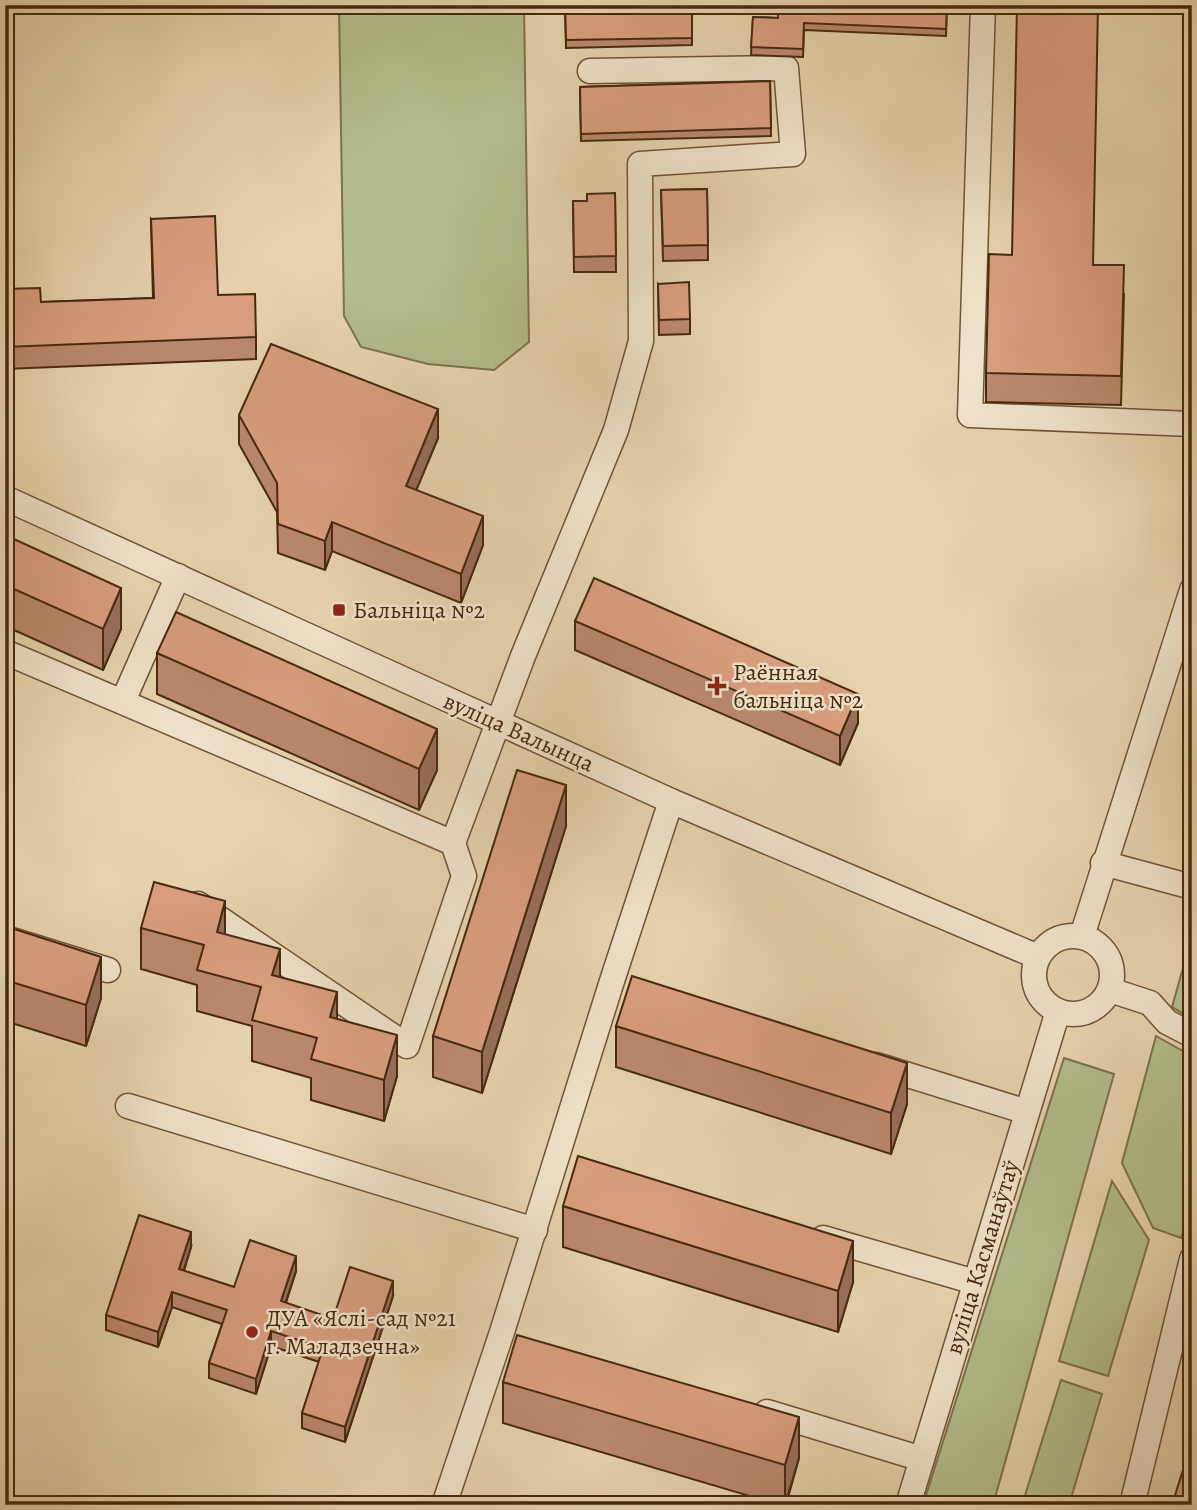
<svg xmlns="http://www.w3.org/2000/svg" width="1197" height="1510" font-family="Alegreya,serif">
	<rect width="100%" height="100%" fill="#e6d3ad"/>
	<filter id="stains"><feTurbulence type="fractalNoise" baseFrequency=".00286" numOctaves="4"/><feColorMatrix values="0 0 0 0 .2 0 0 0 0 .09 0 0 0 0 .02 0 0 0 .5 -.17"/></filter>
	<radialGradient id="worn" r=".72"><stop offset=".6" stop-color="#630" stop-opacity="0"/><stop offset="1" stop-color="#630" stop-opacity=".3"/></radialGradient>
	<g fill="#b3bc8b" stroke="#7e724d" stroke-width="2">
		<polygon points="339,5 524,5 529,342 494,370 428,364 361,347 344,316"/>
		<polygon points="1183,968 1192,970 1192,1019 1172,1007"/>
		<polygon points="1156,1036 1192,1056 1192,1204 1181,1238 1153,1228 1122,1163"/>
		<polygon points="1064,1058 1114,1074 993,1505 923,1505"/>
		<polygon points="1112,1181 1149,1240 1108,1376 1059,1361"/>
		<polygon points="1061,1380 1102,1394 1069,1505 1022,1505"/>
	</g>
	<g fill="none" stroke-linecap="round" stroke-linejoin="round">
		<defs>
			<g id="minor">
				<polyline points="983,5 970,415 1192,424"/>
				<polyline points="5,498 671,801 1038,957"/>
				<polyline points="5,652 453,843 464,876 407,1046 198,904"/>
				<polyline points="123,701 178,576"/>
				<polyline points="453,843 523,656 616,430 641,341 640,164 793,154 786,68 590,71"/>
				<polyline points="1103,863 1192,887"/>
				<circle cx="1073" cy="975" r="39"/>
				<polyline points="1082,936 1192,590"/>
				<polyline points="5,938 108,970"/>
				<polyline points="1110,990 1150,1003 1167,1022 1192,1035"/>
				<polyline points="876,1065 1027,1112"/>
				<polyline points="128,1106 535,1230"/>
				<polyline points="823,1238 975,1282"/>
				<polyline points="767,1412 922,1459"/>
				<polyline points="444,1505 502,1332 611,984 671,801"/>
				<polyline points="908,1505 1058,1011"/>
				<polyline points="1132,1505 1192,1259"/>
			</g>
		</defs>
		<use href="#minor" stroke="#705436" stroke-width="27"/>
		<use href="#minor" stroke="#efe2ca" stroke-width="24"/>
	</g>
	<g fill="#bb886d" stroke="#48290f" stroke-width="2">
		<polygon points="565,5 692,5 692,45 566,48"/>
		<polygon points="947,5 946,36 804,30 803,57 751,55 753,17 778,18"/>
		<polygon points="770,81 771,136 581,141 580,87"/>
		<polygon points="707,189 708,260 663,261 661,190"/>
		<polygon points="615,193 616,272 574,272 573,201 587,201"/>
		<polygon points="151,219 218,295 256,337 256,359 5,369 5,289 41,302 153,298"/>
		<polygon points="1094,265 1124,294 1121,405 986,402 986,373"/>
		<polygon points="658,284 690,319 690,334 659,335"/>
		<polygon points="239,415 438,438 416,490 483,545 461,603 332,551 325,570 278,553 277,512 239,444"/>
		<polygon points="5,535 121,629 103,670 5,626"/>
		<polygon points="575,621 858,723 840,765 575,650"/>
		<polygon points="157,653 437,770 419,810 157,694"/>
		<polygon points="566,826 482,1093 433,1077 433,1036"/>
		<polygon points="5,926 101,998 86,1046 5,1021"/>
		<polygon points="141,928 225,934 280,977 337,1019 397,1076 384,1121 311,1100 311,1078 252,1061 252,1026 197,1011 197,985 141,969"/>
		<polygon points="616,1026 907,1104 891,1154 616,1067"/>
		<polygon points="563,1206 853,1282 838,1332 563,1247"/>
		<polygon points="191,1247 184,1271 234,1287 296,1271 286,1303 333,1319 393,1296 345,1442 302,1428 302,1413 319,1362 271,1346 256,1394 209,1378 209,1363 222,1324 172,1307 158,1347 106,1330 106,1315"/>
		<polygon points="503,1382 799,1458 786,1505 780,1505 503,1423"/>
	</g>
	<g fill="#986f59" stroke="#48290f" stroke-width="2">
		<polygon points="9,158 9,181 5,204 5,182"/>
		<polygon points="438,409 438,438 406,515 406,486"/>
		<polygon points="483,516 483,545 461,603 461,574"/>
		<polygon points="332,522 332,551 325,570 325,541"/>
		<polygon points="121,588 121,629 103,670 103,629"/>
		<polygon points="858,694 858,723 840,765 840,736"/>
		<polygon points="437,729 437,770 419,810 419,769"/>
		<polygon points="566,785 566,826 482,1093 482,1052"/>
		<polygon points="225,901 225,942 217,932"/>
		<polygon points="280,949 280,990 272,975"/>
		<polygon points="101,957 101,998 86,1046 86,1005"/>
		<polygon points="337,992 337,1033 330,1017"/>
		<polygon points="397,1035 397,1076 384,1121 384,1080"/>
		<polygon points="907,1063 907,1104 891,1154 891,1113"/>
		<polygon points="191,1232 191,1247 179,1285 179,1269"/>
		<polygon points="853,1241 853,1282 838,1332 838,1291"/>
		<polygon points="296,1256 296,1271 281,1316 281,1301"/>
		<polygon points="393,1281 393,1296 345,1442 345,1427"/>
		<polygon points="172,1292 172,1307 158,1347 158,1332"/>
		<polygon points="271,1331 271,1346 256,1394 256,1379"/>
		<polygon points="799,1417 799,1458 785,1505 785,1465"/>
	</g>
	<g fill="#d99e7f" stroke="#48290f" stroke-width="2">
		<polygon points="565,5 692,5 692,38 566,40"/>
		<polygon points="778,5 947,5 946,29 804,23 803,49 751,47 753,17 778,18"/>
		<polygon points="1017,5 1098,5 1093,265 1124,265 1121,376 986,373 989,254 1012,255"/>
		<polygon points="770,81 771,128 581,134 580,87"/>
		<polygon points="5,158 9,158 5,182"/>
		<polygon points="707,189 708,245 663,246 661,190"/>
		<polygon points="615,193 616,256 574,257 573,201 587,201 587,194"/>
		<polygon points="215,216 218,295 255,294 256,337 5,347 5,289 40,288 41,302 154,298 151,219"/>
		<polygon points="689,282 690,319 659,320 658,284"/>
		<polygon points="271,344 438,409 406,486 483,516 461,574 332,522 325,541 278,524 277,483 239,415"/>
		<polygon points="5,535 121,588 103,629 5,585"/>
		<polygon points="594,578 858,694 840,736 575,621"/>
		<polygon points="176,612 437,729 419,769 157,653"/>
		<polygon points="517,770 566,785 482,1052 433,1036"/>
		<polygon points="154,882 225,901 217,932 280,949 272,975 337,992 330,1017 397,1035 384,1080 311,1059 317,1038 252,1020 261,987 197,970 204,945 141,928"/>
		<polygon points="5,926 101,957 86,1005 5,980"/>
		<polygon points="632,976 907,1063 891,1113 616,1026"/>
		<polygon points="578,1156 853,1241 838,1291 563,1206"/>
		<polygon points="139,1215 191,1232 179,1269 234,1287 250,1240 296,1256 281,1301 333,1319 350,1267 393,1281 345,1427 302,1413 323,1348 271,1331 256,1379 209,1363 227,1310 172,1292 158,1332 106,1315"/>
		<polygon points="517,1335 799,1417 785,1465 503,1382"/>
		<polygon points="1192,1441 1192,1505 1172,1505"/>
	</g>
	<g fill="#8f2418" stroke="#efe2ca" stroke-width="2.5">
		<rect x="332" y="603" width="14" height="14" rx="3.5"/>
		<path d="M713.5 675.5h7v7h7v7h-7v7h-7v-7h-7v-7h7z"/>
		<circle cx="252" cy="1332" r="7"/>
	</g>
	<g text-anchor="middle" stroke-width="5" stroke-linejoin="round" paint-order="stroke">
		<g font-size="24" fill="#48290f" stroke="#efe2ca" text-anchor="start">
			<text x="353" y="618">Бальніца №2</text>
			<text x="733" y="680">Раённая<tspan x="733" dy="28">бальніца №2</tspan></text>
			<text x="266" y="1326">ДУА «Яслі-сад №21<tspan x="266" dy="28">г. Маладзечна»</tspan></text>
		</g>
		<g font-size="24" fill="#48290f" stroke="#efe2ca">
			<text transform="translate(519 732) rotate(24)" y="8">вуліца Валынца</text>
			<text transform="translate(982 1257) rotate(-73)" y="8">вуліца Касманаўтаў</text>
		</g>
	</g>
	<rect width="1197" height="1510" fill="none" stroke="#e6d3ad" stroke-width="28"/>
	<rect x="7" y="7" width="1183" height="1496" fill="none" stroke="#48290f" stroke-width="3.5"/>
	<rect x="14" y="14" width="1169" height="1482" fill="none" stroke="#48290f" stroke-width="2"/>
	<rect width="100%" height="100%" filter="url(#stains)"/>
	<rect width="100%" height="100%" fill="url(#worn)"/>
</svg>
